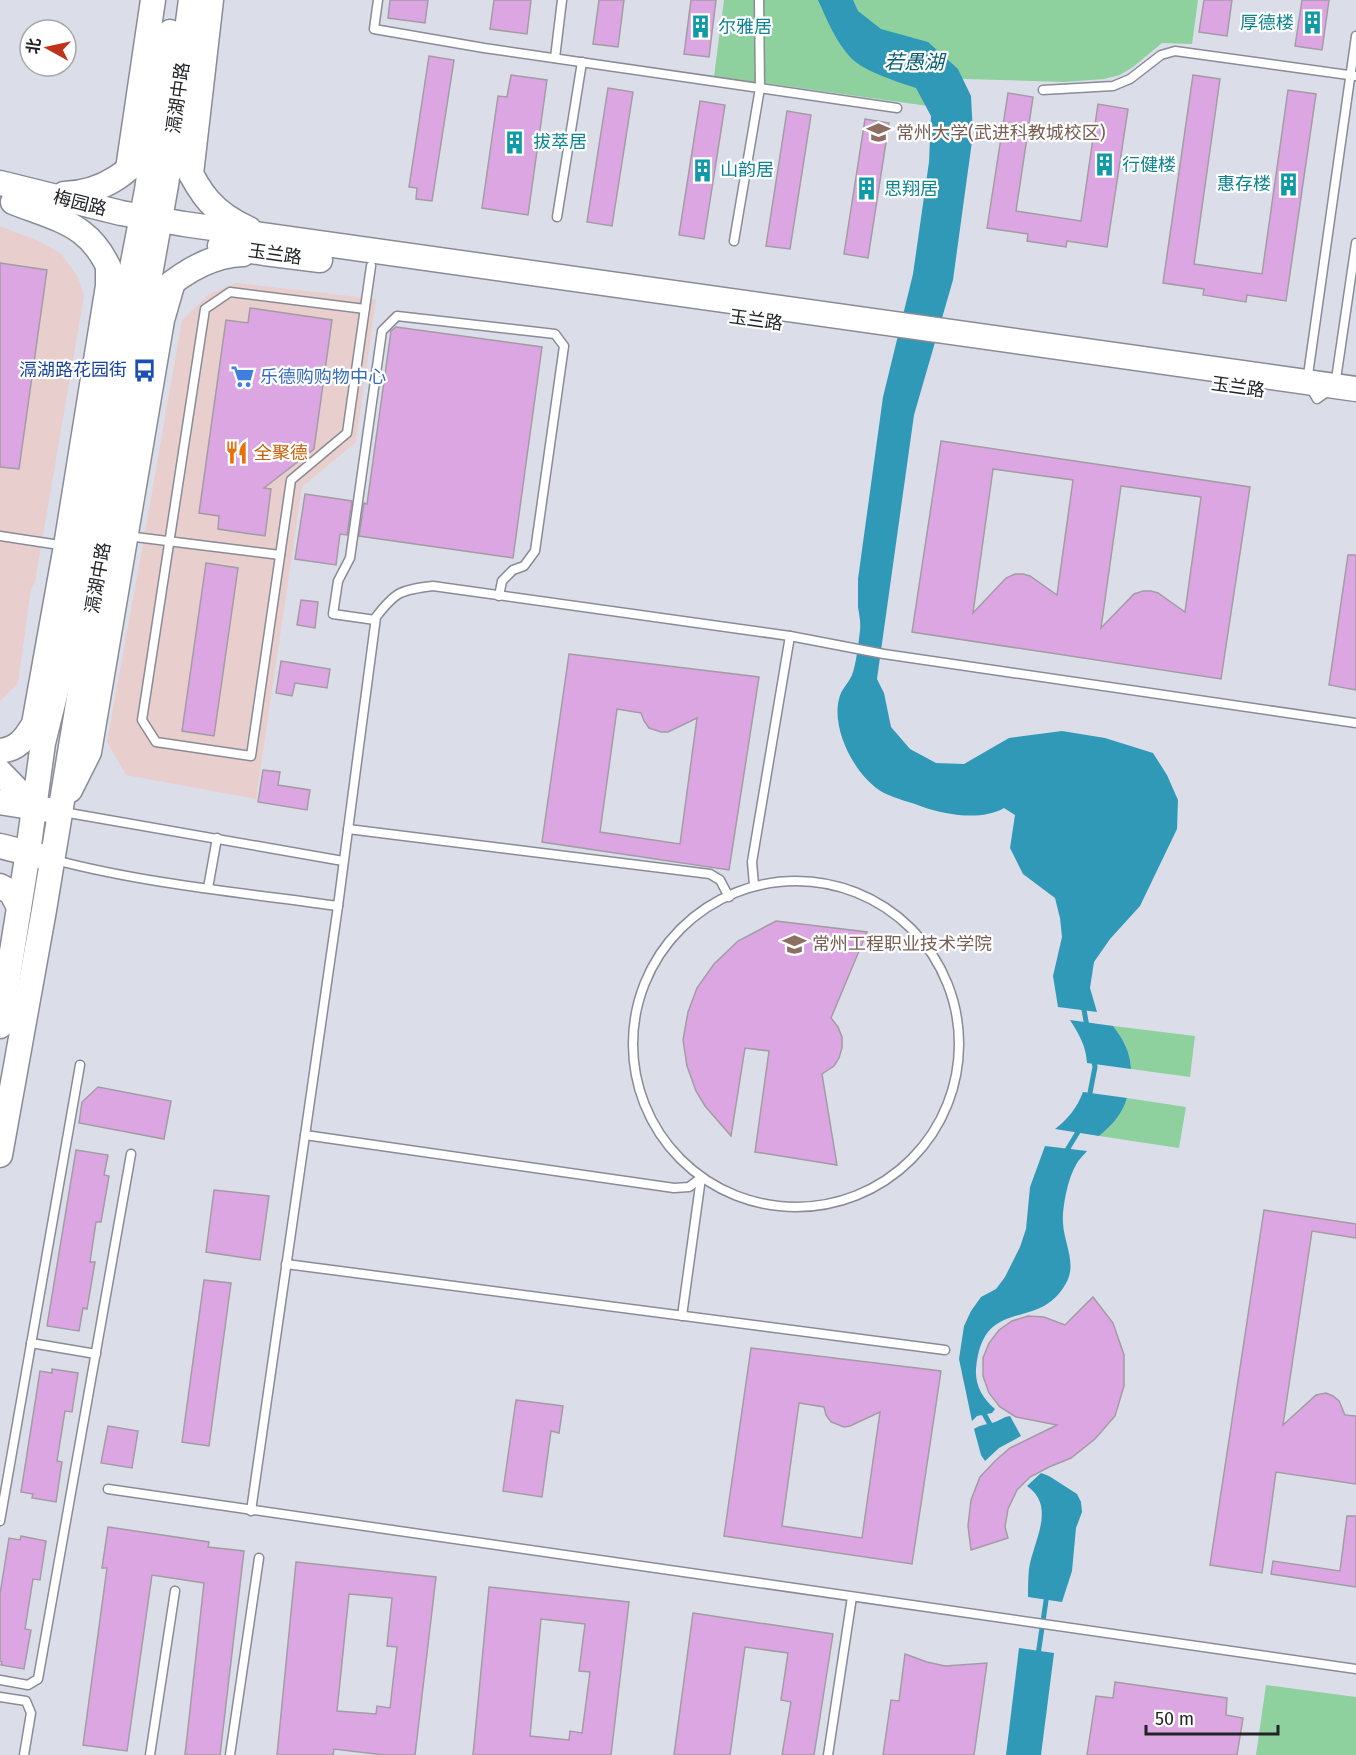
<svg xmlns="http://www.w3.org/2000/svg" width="1356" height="1755" font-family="'Fira Sans','Noto Sans SC',sans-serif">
	<rect width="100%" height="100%" fill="#dbdee9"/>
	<g fill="#e8cecc">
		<polygon points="0,226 41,242 61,254 78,277 84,296 35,582 31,589 18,683 0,701"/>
		<polygon points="236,283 376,299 356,442 302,487 256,799 126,775 107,742 144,538 182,320 209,294"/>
	</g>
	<g fill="#8ed19f">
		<polygon points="724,0 1198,0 1192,44 1162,43 1133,67 1120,75 1104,79 1065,82 932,78 928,106 714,76"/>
		<path d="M1113 1026 1195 1036 1190 1077 1131 1069C1130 1052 1124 1040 1113 1026Z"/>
		<path d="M1127 1098 1186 1107 1179 1148 1099 1136C1112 1125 1122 1115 1127 1098Z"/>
		<polygon points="1266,1685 1356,1697 1356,1755 1256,1755"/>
	</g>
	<g fill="#3099b7">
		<path d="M818 0H853L858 11 881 29 928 42 958 69 971 96 973 134 953 280 914 415 877 679 884 693 891 727 910 749 936 763 964 764 1009 738 1062 731 1105 738 1153 753 1167 775 1178 800 1177 829 1140 906 1110 939 1094 962 1090 988 1097 1012 1058 1007 1053 976 1062 937 1060 918 1055 898 1023 874 1010 848 1015 815 1004 808C982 821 946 815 923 807 911 802 896 799 884 793 856 778 831 730 839 699 841 689 848 684 852 675 856 666 859 640 860 630 861 622 859 614 858 607 858 598 858 588 858 579L883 397 913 274 929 162 931 116 916 88C898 82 865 72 851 58 836 42 827 20 818 0Z"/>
		<path d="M1070 1020 1113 1026C1124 1040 1130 1052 1131 1069L1087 1063C1086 1046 1079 1034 1070 1020Z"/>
		<path d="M1083 1092 1127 1098C1122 1115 1112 1125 1099 1136L1055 1129C1068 1119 1077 1108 1083 1092Z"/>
		<path d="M1045 1146 1087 1151C1084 1155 1078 1160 1076 1165 1068 1178 1062 1208 1063 1223 1064 1244 1078 1265 1065 1285 1037 1333 983 1294 976 1369 975 1386 983 1399 995 1409L992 1413 977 1416 972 1421 959 1359 964 1326 971 1311 981 1297 996 1289 1005 1277 1020 1247 1026 1229 1030 1187Z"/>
		<path d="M1010 1416 1021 1436 999 1448 985 1461 981 1455 974 1429C981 1424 987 1425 995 1422 1001 1420 1003 1417 1010 1416Z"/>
		<path d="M1041 1473 1049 1476 1077 1494 1081 1502 1082 1512 1076 1528 1072 1571 1062 1602 1028 1597C1028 1588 1028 1578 1029 1569 1033 1541 1057 1507 1027 1486Z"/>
		<polygon points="1019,1648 1054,1653 1041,1755 1006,1755"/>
	</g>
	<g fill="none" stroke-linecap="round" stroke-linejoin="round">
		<g stroke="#3099b7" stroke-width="5">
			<polyline points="1083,1004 1087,1027"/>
			<polyline points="1089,1098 1095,1067 1093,1057"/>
			<polyline points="1064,1155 1081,1127"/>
			<polyline points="982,1410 992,1428"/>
			<polyline points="1038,1655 1047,1594"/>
		</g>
	</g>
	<g fill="#dca6e3" stroke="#a39ca4" stroke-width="1.5" fill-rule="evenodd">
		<polygon points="390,0 428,0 425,23 388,18"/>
		<polygon points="494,0 531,0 527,34 490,29"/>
		<polygon points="599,0 624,0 618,47 593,44"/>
		<polygon points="691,0 716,0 709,57 684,54"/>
		<polygon points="1204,0 1232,0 1227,36 1199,32"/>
		<polygon points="1302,0 1329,0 1322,50 1295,46"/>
		<polygon points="429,56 454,60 432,201 416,199 417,188 409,187"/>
		<polygon points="511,75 547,80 528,215 482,208 498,96 507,97"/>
		<polygon points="1193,75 1220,79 1194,264 1262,274 1288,90 1316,94 1286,301 1247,295 1246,302 1203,295 1204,289 1163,283"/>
		<polygon points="608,88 633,92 612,226 587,222"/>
		<polygon points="1008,93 1033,97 1016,211 1081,221 1098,104 1128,109 1107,247 1067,241 1066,247 1027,241 1028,234 987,228"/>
		<polygon points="700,101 725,105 704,239 679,235"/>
		<polygon points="787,111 811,115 790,249 766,246"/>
		<polygon points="865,119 889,123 868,258 844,254"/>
		<polygon points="0,263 47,270 19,469 0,467"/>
		<polygon points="250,308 332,320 314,449 264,488 271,489 265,536 218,529 219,516 199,513 226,320 248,323"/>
		<polygon points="396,327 542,347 513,558 359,536 364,503 367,504 391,331"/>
		<path d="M941 441 1250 487 1221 679 912 632ZM993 469 1073 480 1057 595 1030 576 1023 574H1015L1006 578 973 613ZM1121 486 1201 497 1185 612 1158 593 1151 591H1143L1134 594 1101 628Z"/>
		<polygon points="305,494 352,501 347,535 340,534 336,565 295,559"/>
		<polygon points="1348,555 1356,555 1356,690 1329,685"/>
		<polygon points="206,563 238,568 214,736 182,731"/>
		<polygon points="301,600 318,602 315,628 297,625"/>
		<path d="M569 654 759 677 729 870 542 842ZM617 709 641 713 644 721 649 728 661 732H668L697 718 680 844 600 832Z"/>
		<polygon points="281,661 330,669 327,688 295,683 292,696 276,693"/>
		<polygon points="263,770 280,772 278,785 310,790 307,810 258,802"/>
		<polygon points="776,921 867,932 831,1018 838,1027 842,1037 842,1048 839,1058 834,1066 822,1074 837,1165 755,1152 769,1051 745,1048 731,1136 705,1106 696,1091 687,1066 683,1040 688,1012 697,988 714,964 738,941"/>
		<polygon points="98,1087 171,1101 164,1139 79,1123 82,1102"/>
		<polygon points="76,1150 108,1155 104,1175 109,1176 101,1222 96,1222 90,1262 95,1262 87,1309 83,1308 79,1331 47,1326"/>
		<polygon points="214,1190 269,1196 260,1260 206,1252"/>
		<polygon points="1264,1210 1356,1224 1356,1238 1312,1231 1283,1425 1316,1395 1326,1393 1333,1396 1339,1401 1345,1415 1356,1416 1356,1484 1276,1472 1262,1573 1210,1565"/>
		<polygon points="204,1280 231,1283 209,1446 182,1442"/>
		<polygon points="1093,1297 1113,1323 1124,1355 1124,1386 1115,1416 1095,1439 1071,1458 1049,1467 1030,1477 1017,1490 1008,1509 1005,1527 1008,1538 971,1550 968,1526 971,1500 980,1477 995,1461 1010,1448 1057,1425 1016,1417 1000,1407 989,1393 983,1376 983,1358 989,1343 999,1330 1012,1321 1028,1316 1044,1317 1065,1325"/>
		<path d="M751 1348 941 1371 912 1564 724 1536ZM799 1403 824 1407 826 1415 831 1422 844 1427 850 1426 880 1412 862 1538 782 1526Z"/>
		<polygon points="52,1369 78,1373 72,1412 65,1411 57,1461 62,1462 56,1502 32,1498 33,1494 21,1492 40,1371 52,1373"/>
		<polygon points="516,1400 563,1406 559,1433 551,1431 542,1497 503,1491"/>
		<polygon points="108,1426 138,1431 132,1468 101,1463"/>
		<polygon points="1347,1516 1356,1516 1356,1587 1271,1574 1273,1561 1340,1571"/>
		<polygon points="108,1527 209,1542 208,1547 244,1551 220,1755 185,1755 204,1583 152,1575 127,1751 83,1745 107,1568 102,1568"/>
		<polygon points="21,1536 46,1541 40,1580 33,1579 25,1629 31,1630 24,1669 1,1665 2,1662 0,1661 0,1594 9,1538 20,1540"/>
		<path d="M296 1562 436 1577 415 1755H384L334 1749 333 1755H277ZM349 1594 392 1598 387 1646 397 1647 390 1708 377 1706 376 1714 337 1711Z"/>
		<path d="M489 1587 629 1602 611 1755H473ZM541 1619 585 1624 579 1671 590 1672 582 1733 570 1731 569 1740 530 1736Z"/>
		<polygon points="693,1613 833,1634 814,1755 782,1755 791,1702 781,1700 788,1653 745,1647 730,1755 674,1755"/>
		<polygon points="905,1654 927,1662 945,1666 987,1663 974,1755 883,1755 891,1700 899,1701"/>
		<polygon points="1115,1682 1227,1698 1226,1715 1243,1718 1237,1755 1087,1755 1096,1696 1113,1698"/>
	</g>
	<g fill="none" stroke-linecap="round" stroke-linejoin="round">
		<defs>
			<g id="lane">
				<polyline points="378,0 374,29 484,48 897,108"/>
				<polyline points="1356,36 1307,382 1317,399 1335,386 1356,243"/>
				<polyline points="555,58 562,0"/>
				<polyline points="1043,90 1113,86 1130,79 1161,55 1175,51 1356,76"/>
				<polyline points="557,217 582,62"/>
				<polyline points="734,241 760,88 759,0"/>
				<polyline points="365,309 230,292 205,309 142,720 156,742 251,756 291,480 347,433 371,266"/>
				<polyline points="0,536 66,546"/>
				<polyline points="127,536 280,555"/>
				<polyline points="375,620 333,614 338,581 350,558 382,331 397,316 555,334 564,346 535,551 524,566 513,570 502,581 499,596"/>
				<polyline points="63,812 343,861"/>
				<polyline points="348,829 710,874 720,880 729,897"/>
				<path d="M55 860C146 884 245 893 338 906"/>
				<circle cx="796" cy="1044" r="163"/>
				<polyline points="754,885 752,862 790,636"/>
				<polyline points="208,888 217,838"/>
				<polyline points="305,1135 674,1188 689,1187 701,1178"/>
				<polyline points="286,1264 945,1350"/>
				<polyline points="682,1316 701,1178"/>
				<polyline points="31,1343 96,1354"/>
				<polyline points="108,1489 1356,1669"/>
				<path d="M251 1511 338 906 376 617C396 591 401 590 433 586L790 636 884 654 1356 723"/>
				<polyline points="0,1521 80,1065"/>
				<polyline points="0,1680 28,1685 38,1679 131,1154"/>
				<polyline points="0,1697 26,1701 31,1713 24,1755"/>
				<polyline points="150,1755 175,1591"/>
				<polyline points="230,1755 259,1558"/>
				<polyline points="828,1755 852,1597"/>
			</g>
			<g id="secondary">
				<path d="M184 160C200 194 213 213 249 229"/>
				<polyline points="128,169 153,0"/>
				<polyline points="191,174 211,0"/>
				<polyline points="0,183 121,213 184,224 1356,389"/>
				<path d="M64 194C102 193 138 171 152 135"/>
				<path d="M13 202C62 221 95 225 114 281"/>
				<polyline points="220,246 264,253 320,260"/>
				<path d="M162 291C185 271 212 255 243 254"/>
				<path d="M0 751C18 749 25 739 34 724L66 546 108 286V266"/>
				<polyline points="0,772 35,808"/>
				<polyline points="70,790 89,752 162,320 173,282"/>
				<polyline points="0,802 49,810"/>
				<polyline points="0,846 44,857"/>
				<polyline points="0,886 11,892 19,907"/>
				<polyline points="0,1026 28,852 43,743 64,659 120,330 147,190 170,32"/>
				<polyline points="0,1155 44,910 137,347 166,185 191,0"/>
			</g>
		</defs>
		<use href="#lane" stroke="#898b96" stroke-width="11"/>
		<use href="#secondary" stroke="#898b96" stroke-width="27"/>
		<use href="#lane" stroke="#fff" stroke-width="8"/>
		<use href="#secondary" stroke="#fff" stroke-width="24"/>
	</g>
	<defs>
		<symbol id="building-bare" viewBox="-9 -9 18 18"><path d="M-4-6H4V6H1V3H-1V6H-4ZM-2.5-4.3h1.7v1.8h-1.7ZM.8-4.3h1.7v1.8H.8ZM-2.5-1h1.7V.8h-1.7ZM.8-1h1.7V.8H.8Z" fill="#0f9aa8" stroke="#fff" stroke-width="2.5" paint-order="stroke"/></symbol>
		<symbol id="university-bare" viewBox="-9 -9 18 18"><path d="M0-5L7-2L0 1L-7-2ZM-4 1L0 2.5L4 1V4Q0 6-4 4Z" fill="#8d6e63" stroke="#fff" stroke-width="2.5" paint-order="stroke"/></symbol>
		<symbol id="bus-bare" viewBox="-9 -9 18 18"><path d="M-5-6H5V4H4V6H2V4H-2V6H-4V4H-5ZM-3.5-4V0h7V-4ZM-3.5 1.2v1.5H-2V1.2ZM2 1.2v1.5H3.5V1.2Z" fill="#1a4fb4" stroke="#fff" stroke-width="2.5" paint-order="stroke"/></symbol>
		<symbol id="supermarket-bare" viewBox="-9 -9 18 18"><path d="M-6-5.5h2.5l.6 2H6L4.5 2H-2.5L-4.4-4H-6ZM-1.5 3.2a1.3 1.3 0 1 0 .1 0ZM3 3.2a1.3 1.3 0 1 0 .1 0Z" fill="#3f7fe0" stroke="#fff" stroke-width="2.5" paint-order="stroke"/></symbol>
		<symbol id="restaurant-bare" viewBox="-9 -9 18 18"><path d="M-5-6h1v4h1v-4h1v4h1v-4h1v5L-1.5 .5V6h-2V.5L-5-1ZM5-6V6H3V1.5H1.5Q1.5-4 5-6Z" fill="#e8710a" stroke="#fff" stroke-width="2.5" paint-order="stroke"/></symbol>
	</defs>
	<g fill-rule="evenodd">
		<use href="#building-bare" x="1296" y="6" width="33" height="33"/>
		<use href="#building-bare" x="684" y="10" width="33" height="33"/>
		<use href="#university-bare" x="862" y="116" width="33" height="33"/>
		<use href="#building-bare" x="498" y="126" width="33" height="33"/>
		<use href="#building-bare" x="1088" y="148" width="33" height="33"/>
		<use href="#building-bare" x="686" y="154" width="33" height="33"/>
		<use href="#building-bare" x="1272" y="168" width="33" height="33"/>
		<use href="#building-bare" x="850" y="172" width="33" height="33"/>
		<use href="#bus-bare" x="128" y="354" width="33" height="33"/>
		<use href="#supermarket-bare" x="226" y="360" width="33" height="33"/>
		<use href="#restaurant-bare" x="220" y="436" width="33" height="33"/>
		<use href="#university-bare" x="778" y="928" width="33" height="33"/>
	</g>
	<g text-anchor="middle" stroke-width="4.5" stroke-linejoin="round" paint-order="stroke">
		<g font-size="18" fill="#0d838f" stroke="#fff" text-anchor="start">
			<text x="1294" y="29" text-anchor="end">厚德楼</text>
			<text x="718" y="33">尔雅居</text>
			<text x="533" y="148">拔萃居</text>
			<text x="1122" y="171">行健楼</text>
			<text x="720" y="176">山韵居</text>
			<text x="1271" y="190" text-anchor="end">惠存楼</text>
			<text x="884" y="195">思翔居</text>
		</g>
		<g font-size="18" fill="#222327" stroke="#fff">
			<text transform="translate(178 98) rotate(-82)" y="6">滆湖中路</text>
			<text transform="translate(80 203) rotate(14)" y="6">梅园路</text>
			<text transform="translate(275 254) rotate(8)" y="6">玉兰路</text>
			<text transform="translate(756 320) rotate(8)" y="6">玉兰路</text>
			<text transform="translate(1238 387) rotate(8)" y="6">玉兰路</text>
			<text transform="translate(98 578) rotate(-80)" y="6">滆湖中路</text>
		</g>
		<g font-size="18" fill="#785e54" stroke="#fff" text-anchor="start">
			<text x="896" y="139">常州大学(武进科教城校区)</text>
			<text x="812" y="950">常州工程职业技术学院</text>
		</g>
		<g font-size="18" fill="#164399" stroke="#fff" text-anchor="end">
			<text x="127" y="376">滆湖路花园街</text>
		</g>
		<g font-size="18" fill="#366cbe" stroke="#fff" text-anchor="start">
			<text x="260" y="383">乐德购购物中心</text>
		</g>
		<g font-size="18" fill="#c56008" stroke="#fff" text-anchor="start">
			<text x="254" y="459">全聚德</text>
		</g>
		<g font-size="20" font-style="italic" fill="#085d73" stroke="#fff">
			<text x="914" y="69">若愚湖</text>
		</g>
	</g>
	<g transform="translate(48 48) rotate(278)"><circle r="28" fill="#ffffff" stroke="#a7a7a9" stroke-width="1.5"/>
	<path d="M0-4.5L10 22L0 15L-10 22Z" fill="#be331a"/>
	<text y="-9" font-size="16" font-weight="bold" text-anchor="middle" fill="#222327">北</text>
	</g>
	<path d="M1146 1725v9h132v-9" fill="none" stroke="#222327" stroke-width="3"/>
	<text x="1155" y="1725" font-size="18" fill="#222327" stroke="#ffffff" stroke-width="4.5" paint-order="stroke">50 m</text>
</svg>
